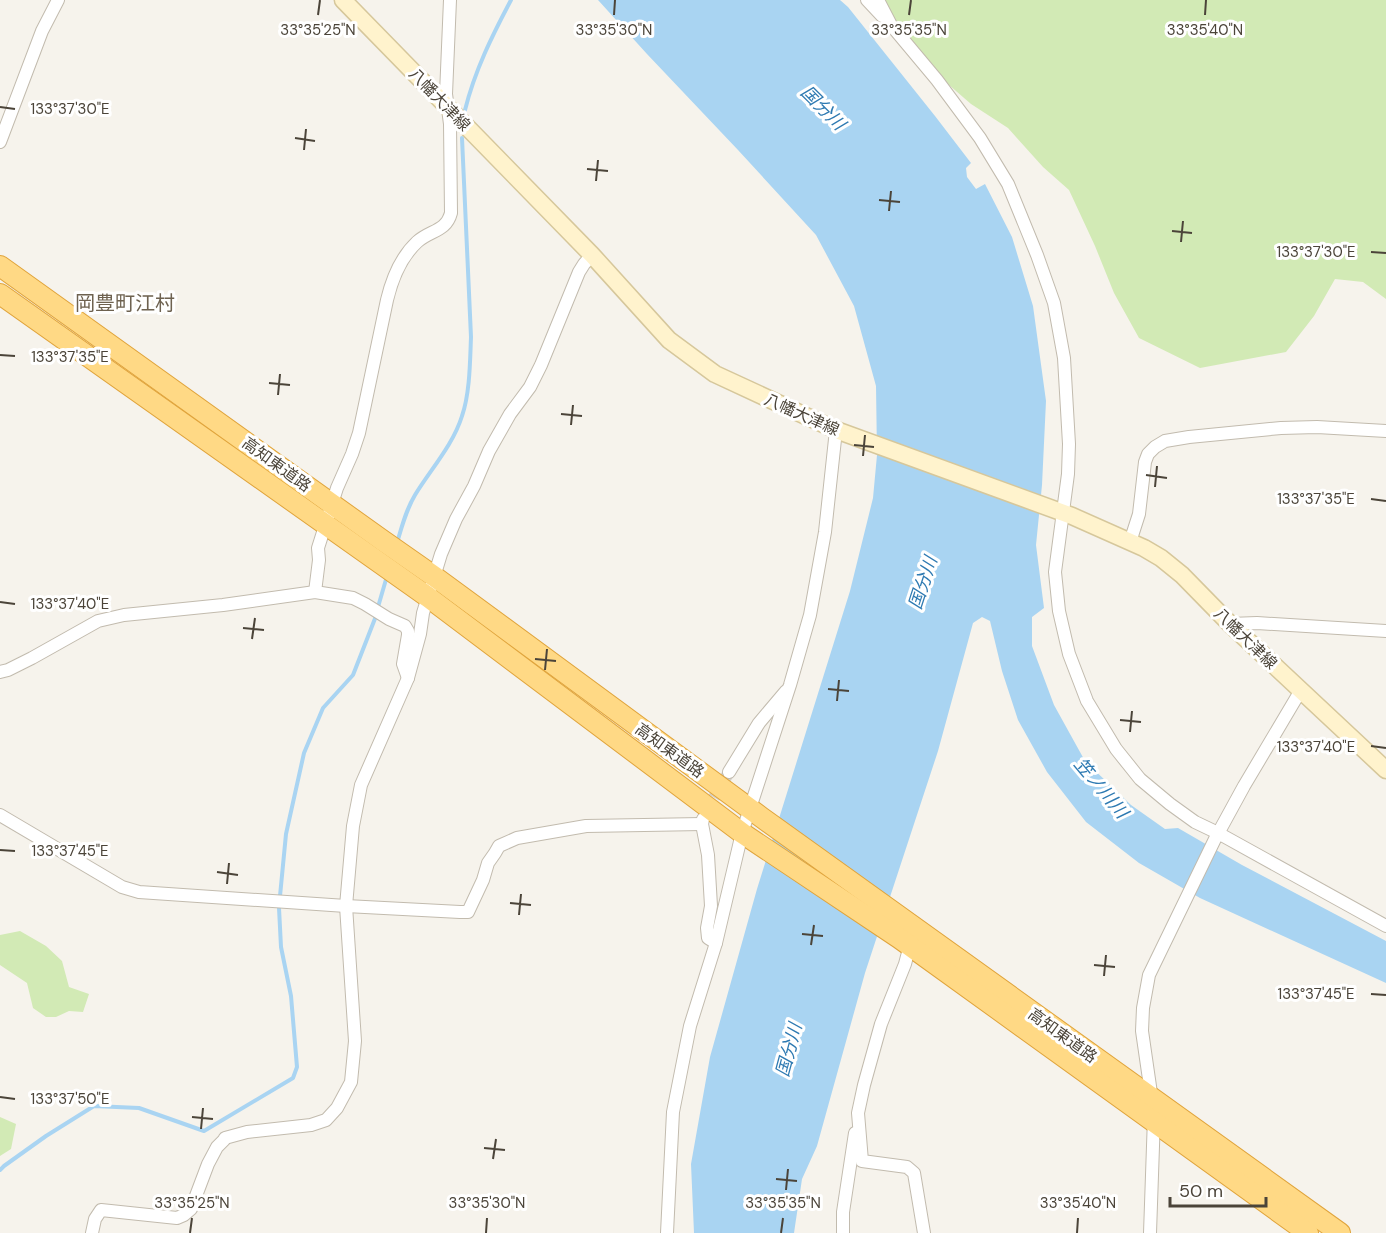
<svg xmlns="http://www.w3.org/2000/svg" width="1386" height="1233" font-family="'DM Sans','Noto Sans JP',sans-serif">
	<rect width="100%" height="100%" fill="#f6f3ec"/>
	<g fill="#d2eab5">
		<polygon points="879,0 1386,0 1386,299 1363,282 1335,279 1314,316 1286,352 1200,368 1139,338 1114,293 1095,246 1069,190 1043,167 1008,128 971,104 934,72"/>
		<polygon points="20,931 46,946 62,961 69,987 89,994 83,1012 69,1011 56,1017 46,1017 33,1008 27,983 0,965 0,935"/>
		<polygon points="0,1117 16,1124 11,1149 0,1156"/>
	</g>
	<polygon fill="#a9d4f2" points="598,0 840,0 848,7 935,116 971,163 966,168 967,177 976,189 985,184 1012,237 1033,306 1046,401 1042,485 1036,545 1044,608 1032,617 1032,646 1054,705 1085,761 1131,805 1165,829 1178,828 1242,865 1386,941 1386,983 1200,898 1139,863 1086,822 1047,772 1018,720 1002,671 990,621 982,617 973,623 938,751 865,973 817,1146 802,1179 794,1233 694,1233 691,1164 710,1057 757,889 850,591 873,498 877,455 876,386 854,306 816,235 738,150 647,54"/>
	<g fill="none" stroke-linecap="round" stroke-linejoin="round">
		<g stroke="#a9d4f2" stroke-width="4">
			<path d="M465 110C475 70 492 36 511 0"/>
			<path d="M397 543C402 526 406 510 415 495 431 469 453 445 462 416 470 393 470 361 471 337L462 138"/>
			<polyline points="378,607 387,576"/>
			<polyline points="280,896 286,834 304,753 323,708 353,675 376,616"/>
			<polyline points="0,1170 4,1166 46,1136 94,1106 139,1108 204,1131 293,1078 297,1067 291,996 281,947 279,908"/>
		</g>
		<polyline stroke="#d4d0c8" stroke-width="12" stroke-dasharray="12 6" stroke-linecap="butt" points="705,813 729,772"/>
		<defs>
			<g id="minor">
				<polyline points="867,0 882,16"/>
				<polyline points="878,0 891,25 937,80 980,138 1008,184 1037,255 1054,303 1064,358 1069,444 1068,474 1055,572 1059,611 1069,654 1087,701 1116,749 1140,779 1170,804 1195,822 1218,833 1386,926"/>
				<polyline points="0,142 42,31 58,0"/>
				<polyline points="1130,542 1139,514 1145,462 1148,454 1155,447 1165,441 1189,437 1281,428 1317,427 1386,431"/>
				<path d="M315 592 319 560 318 548 337 488 352 454 359 433 387 300C392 279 401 257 417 242 430 230 446 232 451 213L450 124 446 94 450 0"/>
				<polyline points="1230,624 1257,623 1386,631"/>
				<polyline points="0,672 8,670 32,658 98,621 124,615 223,605 315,592 353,598 365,604 389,619 405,626 408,631 408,635 403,664 408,678"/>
				<polyline points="729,772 759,723 786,691"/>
				<polyline points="0,815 122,887 139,892 346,906 460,912 468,912 483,880 488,863 495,853 499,846 517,838 586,826 702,824"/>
				<polyline points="703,819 702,824 708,855 711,906 707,928 708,938 716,943"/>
				<polyline points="911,941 905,964 881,1024 864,1085 858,1113 862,1161 907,1167 914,1173 924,1233"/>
				<polyline points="1152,1100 1142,1031 1143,1008 1149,975 1215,839 1244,786 1301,690"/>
				<polyline points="92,1233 95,1219 101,1210 177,1218 184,1215 191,1209 208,1164 217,1147 224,1140 225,1138 247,1132 311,1125 326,1120 337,1108 351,1082 355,1041 346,906 353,826 361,785 408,678 420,634 423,613 441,554 456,519 474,486 489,451 510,414 530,387 541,365 579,272 584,264 592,255"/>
				<polyline points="667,1233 673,1112 690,1026 716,943 742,833 790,685 810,615 825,532 836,430"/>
				<polyline points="843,1233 843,1212 855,1133"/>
				<polyline points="1150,1233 1154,1117"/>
			</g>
			<polyline id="secondary" points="343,0 592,255 669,340 715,374 836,430 1072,516 1144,548 1161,558 1182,575 1230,624 1386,770"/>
			<g id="trunk">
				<polyline points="0,266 382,540 435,577 761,817 1340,1233"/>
				<polyline points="0,294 428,597 742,833 899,938 1308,1233"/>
			</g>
		</defs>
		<use href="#minor" stroke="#c2bbae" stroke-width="14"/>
		<use href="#secondary" stroke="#d6c79b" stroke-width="19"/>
		<use href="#trunk" stroke="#e0a43c" stroke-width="22"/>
		<use href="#minor" stroke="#fff" stroke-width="12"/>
		<use href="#secondary" stroke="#fff3cd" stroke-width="16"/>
		<use href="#trunk" stroke="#ffd985" stroke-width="20"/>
	</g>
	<path fill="none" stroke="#4b4439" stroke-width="2" d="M318 15 320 0M614 15 615 0M909 15 911 0M1205 15 1206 0M0 107 15 109M295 138 315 141M304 150 306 129M587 169 608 171M596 181 598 160M879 200 900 202M889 211 891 191M1172 231 1192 233M1181 242 1183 221M1371 252 1386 253M0 355 15 356M269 383 290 385M278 395 280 374M561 414 582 416M571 425 573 405M854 445 874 447M863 456 865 435M1146 475 1167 478M1155 487 1157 466M1371 499 1386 501M0 602 15 604M243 628 264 630M252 639 255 618M535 659 556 661M545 670 547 649M828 689 849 691M837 701 839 680M1120 720 1141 722M1130 732 1132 711M1371 746 1386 748M0 850 15 851M217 872 238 875M227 884 229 863M510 903 531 905M519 915 521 894M802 934 823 936M811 945 814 925M1094 965 1115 967M1104 976 1106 955M1371 994 1386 995M0 1097 15 1099M192 1117 213 1119M201 1129 203 1108M484 1148 505 1150M493 1159 496 1139M776 1179 797 1181M786 1190 788 1169M190 1233 192 1218M486 1233 487 1218M781 1233 783 1218M1077 1233 1078 1218"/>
	<g text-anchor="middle" stroke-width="6" stroke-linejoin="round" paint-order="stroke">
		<g font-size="16" fill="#4b4439" stroke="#fff">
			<text transform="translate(440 99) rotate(46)" y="6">八幡大津線</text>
			<text transform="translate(802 414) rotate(24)" y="6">八幡大津線</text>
			<text transform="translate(277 464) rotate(36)" y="6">高知東道路</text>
			<text transform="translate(1246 638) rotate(44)" y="6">八幡大津線</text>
			<text transform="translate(670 750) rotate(36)" y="6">高知東道路</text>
			<text transform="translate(1063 1035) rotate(36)" y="6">高知東道路</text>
		</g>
		<g font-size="18" font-style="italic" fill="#2e7ab2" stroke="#fff">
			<text transform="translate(823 108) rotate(45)" y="6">国分川</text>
			<text transform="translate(923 583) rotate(-72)" y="6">国分川</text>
			<text transform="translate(1101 788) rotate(50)" y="6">笠ノ川川</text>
			<text transform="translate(789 1050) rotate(-75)" y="6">国分川</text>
		</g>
		<g font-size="20" fill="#6e6250" stroke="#fff">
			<text x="125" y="310">岡豊町江村</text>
		</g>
	</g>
	<g font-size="15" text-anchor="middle" fill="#4b4439" stroke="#fff" stroke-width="6" stroke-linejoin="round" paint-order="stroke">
		<text x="318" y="35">33°35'25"N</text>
		<text x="614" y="35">33°35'30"N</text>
		<text x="909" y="35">33°35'35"N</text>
		<text x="1205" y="35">33°35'40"N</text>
		<text x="70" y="114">133°37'30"E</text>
		<text x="1316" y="257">133°37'30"E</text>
		<text x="70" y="362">133°37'35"E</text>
		<text x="1316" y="504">133°37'35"E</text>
		<text x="70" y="609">133°37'40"E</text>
		<text x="1316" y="752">133°37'40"E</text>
		<text x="70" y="856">133°37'45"E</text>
		<text x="1316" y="999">133°37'45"E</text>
		<text x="70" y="1104">133°37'50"E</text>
		<text x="192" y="1208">33°35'25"N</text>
		<text x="487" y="1208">33°35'30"N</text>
		<text x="783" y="1208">33°35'35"N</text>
		<text x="1078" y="1208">33°35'40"N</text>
	</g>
	<path d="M1170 1197v9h96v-9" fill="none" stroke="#4b4439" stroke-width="3"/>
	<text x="1179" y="1197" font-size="18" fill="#4b4439" stroke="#ffffff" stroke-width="4.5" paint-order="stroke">50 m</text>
</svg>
